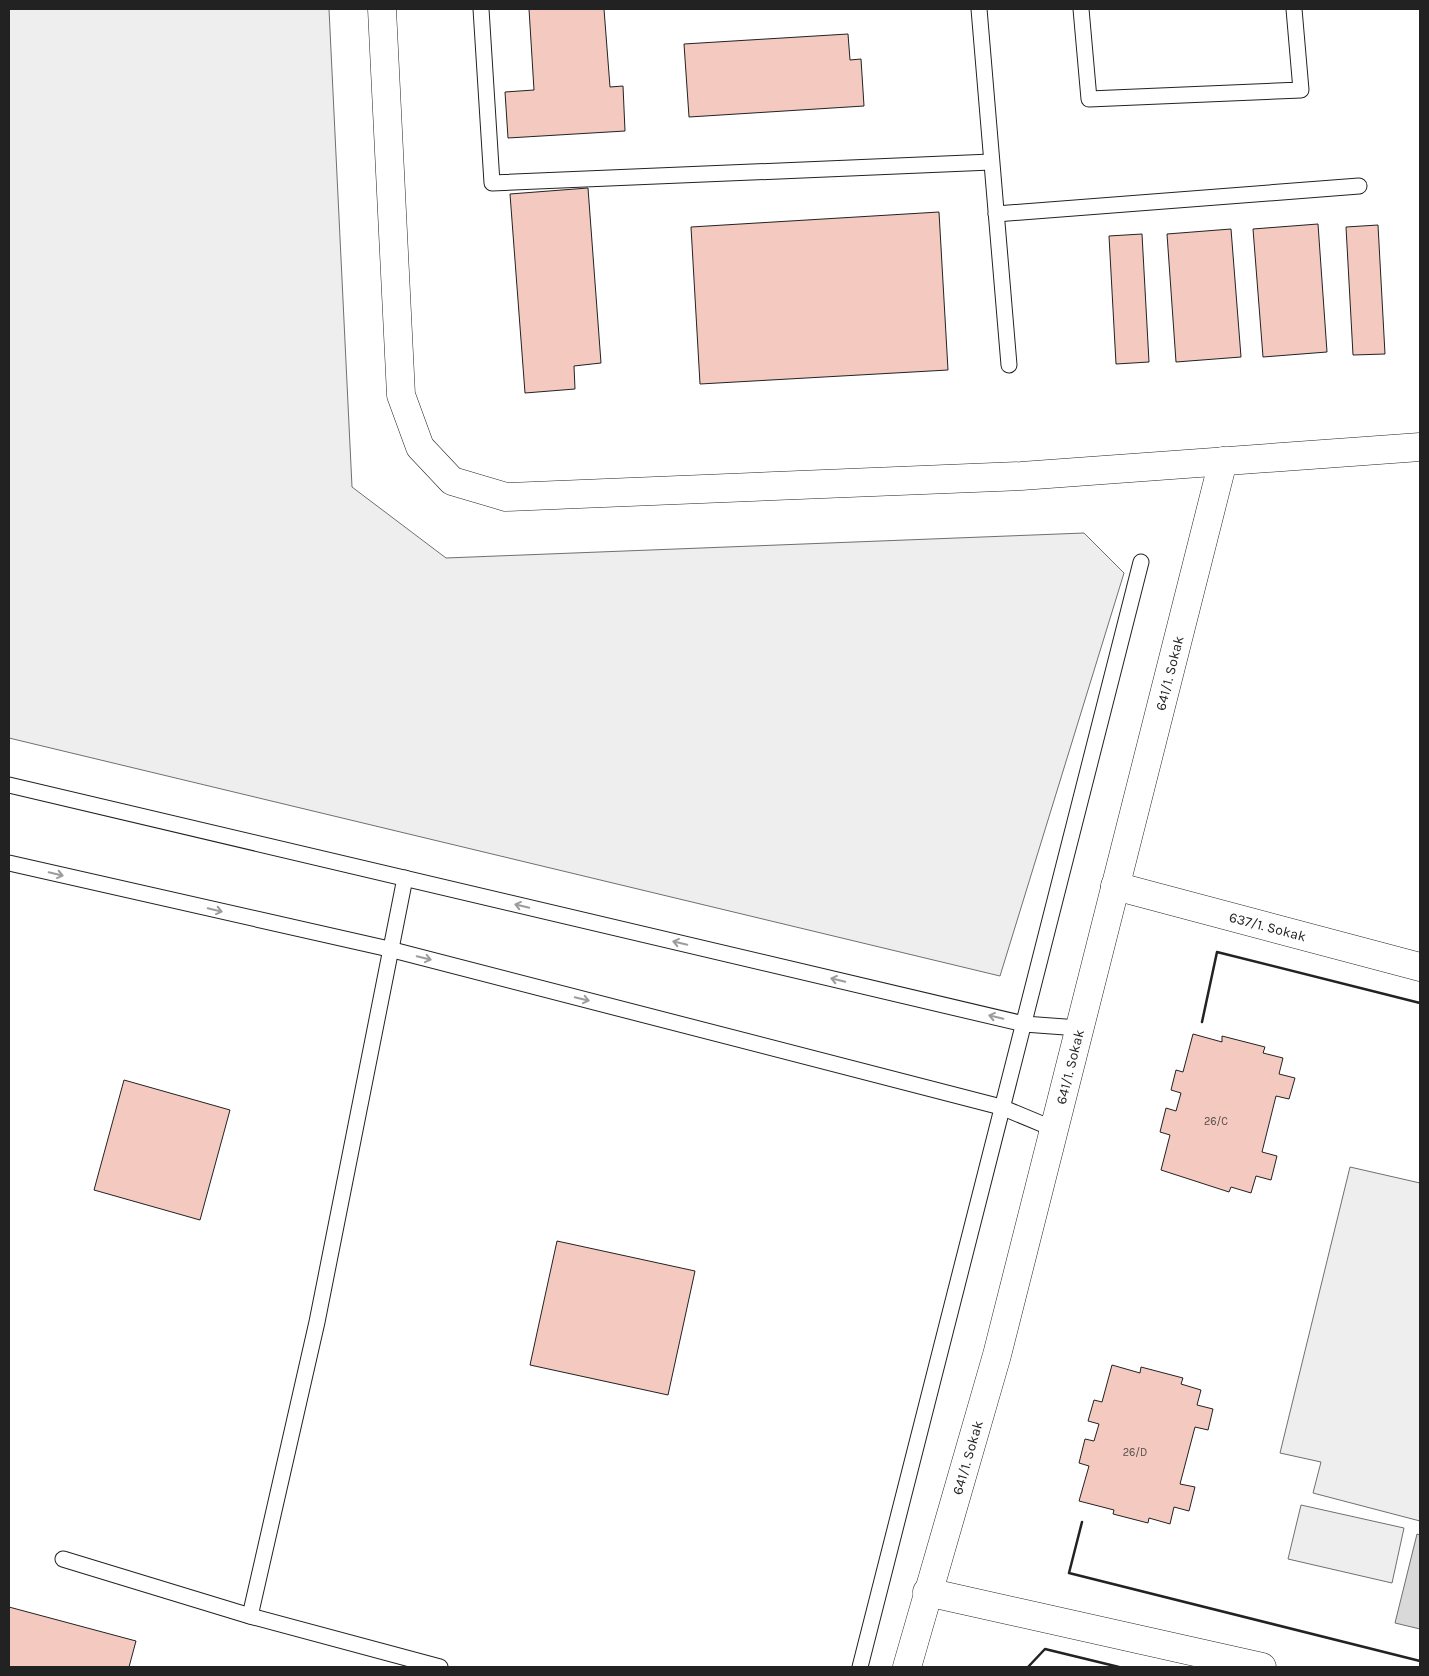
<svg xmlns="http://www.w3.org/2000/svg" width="1429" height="1676" font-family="Karla,sans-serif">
	<rect width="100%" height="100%" fill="#fff"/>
	<g fill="#eee" stroke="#6f6f6f">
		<polygon points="9,9 329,9 352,487 446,558 1084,533 1124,573 1000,976 9,738"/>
		<polygon points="1350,1167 1420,1183 1420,1521 1313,1493 1321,1462 1280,1453"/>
		<polygon points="1301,1505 1404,1528 1392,1583 1288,1559"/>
	</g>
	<polygon fill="#d9d9d9" stroke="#6f6f6f" points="1417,1534 1420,1535 1420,1629 1395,1623"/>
	<g fill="#f3c9c0" stroke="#222">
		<polygon points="529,9 604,9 610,87 623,86 625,131 508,138 505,92 534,90"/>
		<polygon points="848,34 850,60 861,59 864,106 689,117 684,44"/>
		<polygon points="588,188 601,363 574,366 575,389 525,393 510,194"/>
		<polygon points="939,212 948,370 700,384 691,227"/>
		<polygon points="1318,224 1327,352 1263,357 1253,229"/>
		<polygon points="1378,225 1385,354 1353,355 1346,227"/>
		<polygon points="1231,229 1241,357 1176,362 1167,234"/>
		<polygon points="1142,234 1149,362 1116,364 1109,236"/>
		<polygon points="1193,1034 1222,1042 1222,1036 1265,1047 1263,1053 1283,1058 1279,1074 1295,1078 1289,1099 1276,1096 1262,1152 1277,1156 1271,1180 1256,1176 1251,1193 1231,1187 1229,1192 1161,1170 1170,1135 1160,1132 1166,1108 1176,1111 1181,1093 1171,1090 1176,1070 1183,1072"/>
		<polygon points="124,1080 230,1110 200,1220 94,1190"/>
		<polygon points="557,1241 695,1271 668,1395 530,1365"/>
		<polygon points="1112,1365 1140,1373 1141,1367 1183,1378 1181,1384 1201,1390 1197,1405 1213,1409 1208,1430 1195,1427 1180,1484 1195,1487 1189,1511 1174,1507 1170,1524 1149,1518 1148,1523 1113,1514 1114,1510 1079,1501 1089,1466 1079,1463 1085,1439 1094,1441 1099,1424 1088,1421 1094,1400 1102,1402"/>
		<polygon points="9,1607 136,1641 129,1667 9,1667"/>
	</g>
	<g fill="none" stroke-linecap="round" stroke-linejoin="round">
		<defs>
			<g id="service">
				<polyline points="481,9 492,183 991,162"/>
				<polyline points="979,9 1009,365"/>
				<polyline points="1081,9 1089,99 1301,90 1294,9"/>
				<polyline points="996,214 1359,186"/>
				<polyline points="9,785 1024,1024 1079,1028"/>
				<polyline points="9,863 389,949 1001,1107 1054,1129"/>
				<polyline points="63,1559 250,1616 440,1667"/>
				<polyline points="250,1616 317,1322 405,878"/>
				<polyline points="860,1667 1141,562"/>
			</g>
			<g id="minor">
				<polyline points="382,9 401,395 420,447 452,481 506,497 1021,476 1420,447"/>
				<path id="s1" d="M1115 886 1420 967"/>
				<polyline points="927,1592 1262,1667"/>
				<path id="s2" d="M907 1667 997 1355 1223 461"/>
			</g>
		</defs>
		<use href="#service" stroke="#222" stroke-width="17"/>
		<use href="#minor" stroke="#222" stroke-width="29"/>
		<use href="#service" stroke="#fff" stroke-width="15"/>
		<use href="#minor" stroke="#fff" stroke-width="28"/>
		<g stroke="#222" stroke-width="2.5">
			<polyline points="1202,1022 1217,952 1420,1003"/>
			<polyline points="1082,1522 1069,1573 1420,1661"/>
			<polyline points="1028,1667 1045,1649 1119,1667"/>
		</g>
	</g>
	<defs><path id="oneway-shaft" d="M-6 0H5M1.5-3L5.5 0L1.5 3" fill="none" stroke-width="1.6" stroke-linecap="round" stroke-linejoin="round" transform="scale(1.25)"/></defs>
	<g stroke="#9c9c9c">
		<use href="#oneway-shaft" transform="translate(56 874) rotate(13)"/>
		<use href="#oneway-shaft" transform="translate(522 906) rotate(-167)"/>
		<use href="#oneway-shaft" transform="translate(215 910) rotate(13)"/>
		<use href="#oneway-shaft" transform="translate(680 943) rotate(-167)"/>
		<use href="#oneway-shaft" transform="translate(424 958) rotate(14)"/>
		<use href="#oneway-shaft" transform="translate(838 980) rotate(-167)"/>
		<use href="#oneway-shaft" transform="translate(582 999) rotate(14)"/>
		<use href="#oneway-shaft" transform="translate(996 1017) rotate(-167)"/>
	</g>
	<g text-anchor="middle" stroke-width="4" stroke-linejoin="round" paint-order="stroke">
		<g font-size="11" fill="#564c4a">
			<text x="1216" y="1125">26/C</text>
			<text x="1135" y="1456">26/D</text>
		</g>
		<g font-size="14" fill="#222" stroke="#fff">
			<text dy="5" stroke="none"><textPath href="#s2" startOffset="1028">641/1. Sokak</textPath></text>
			<text dy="5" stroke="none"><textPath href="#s1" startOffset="158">637/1. Sokak</textPath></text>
			<text dy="5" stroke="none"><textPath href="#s2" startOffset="622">641/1. Sokak</textPath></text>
			<text dy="5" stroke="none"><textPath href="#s2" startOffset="218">641/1. Sokak</textPath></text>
		</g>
	</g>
	<rect width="1429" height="1676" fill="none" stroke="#222222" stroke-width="20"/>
</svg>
